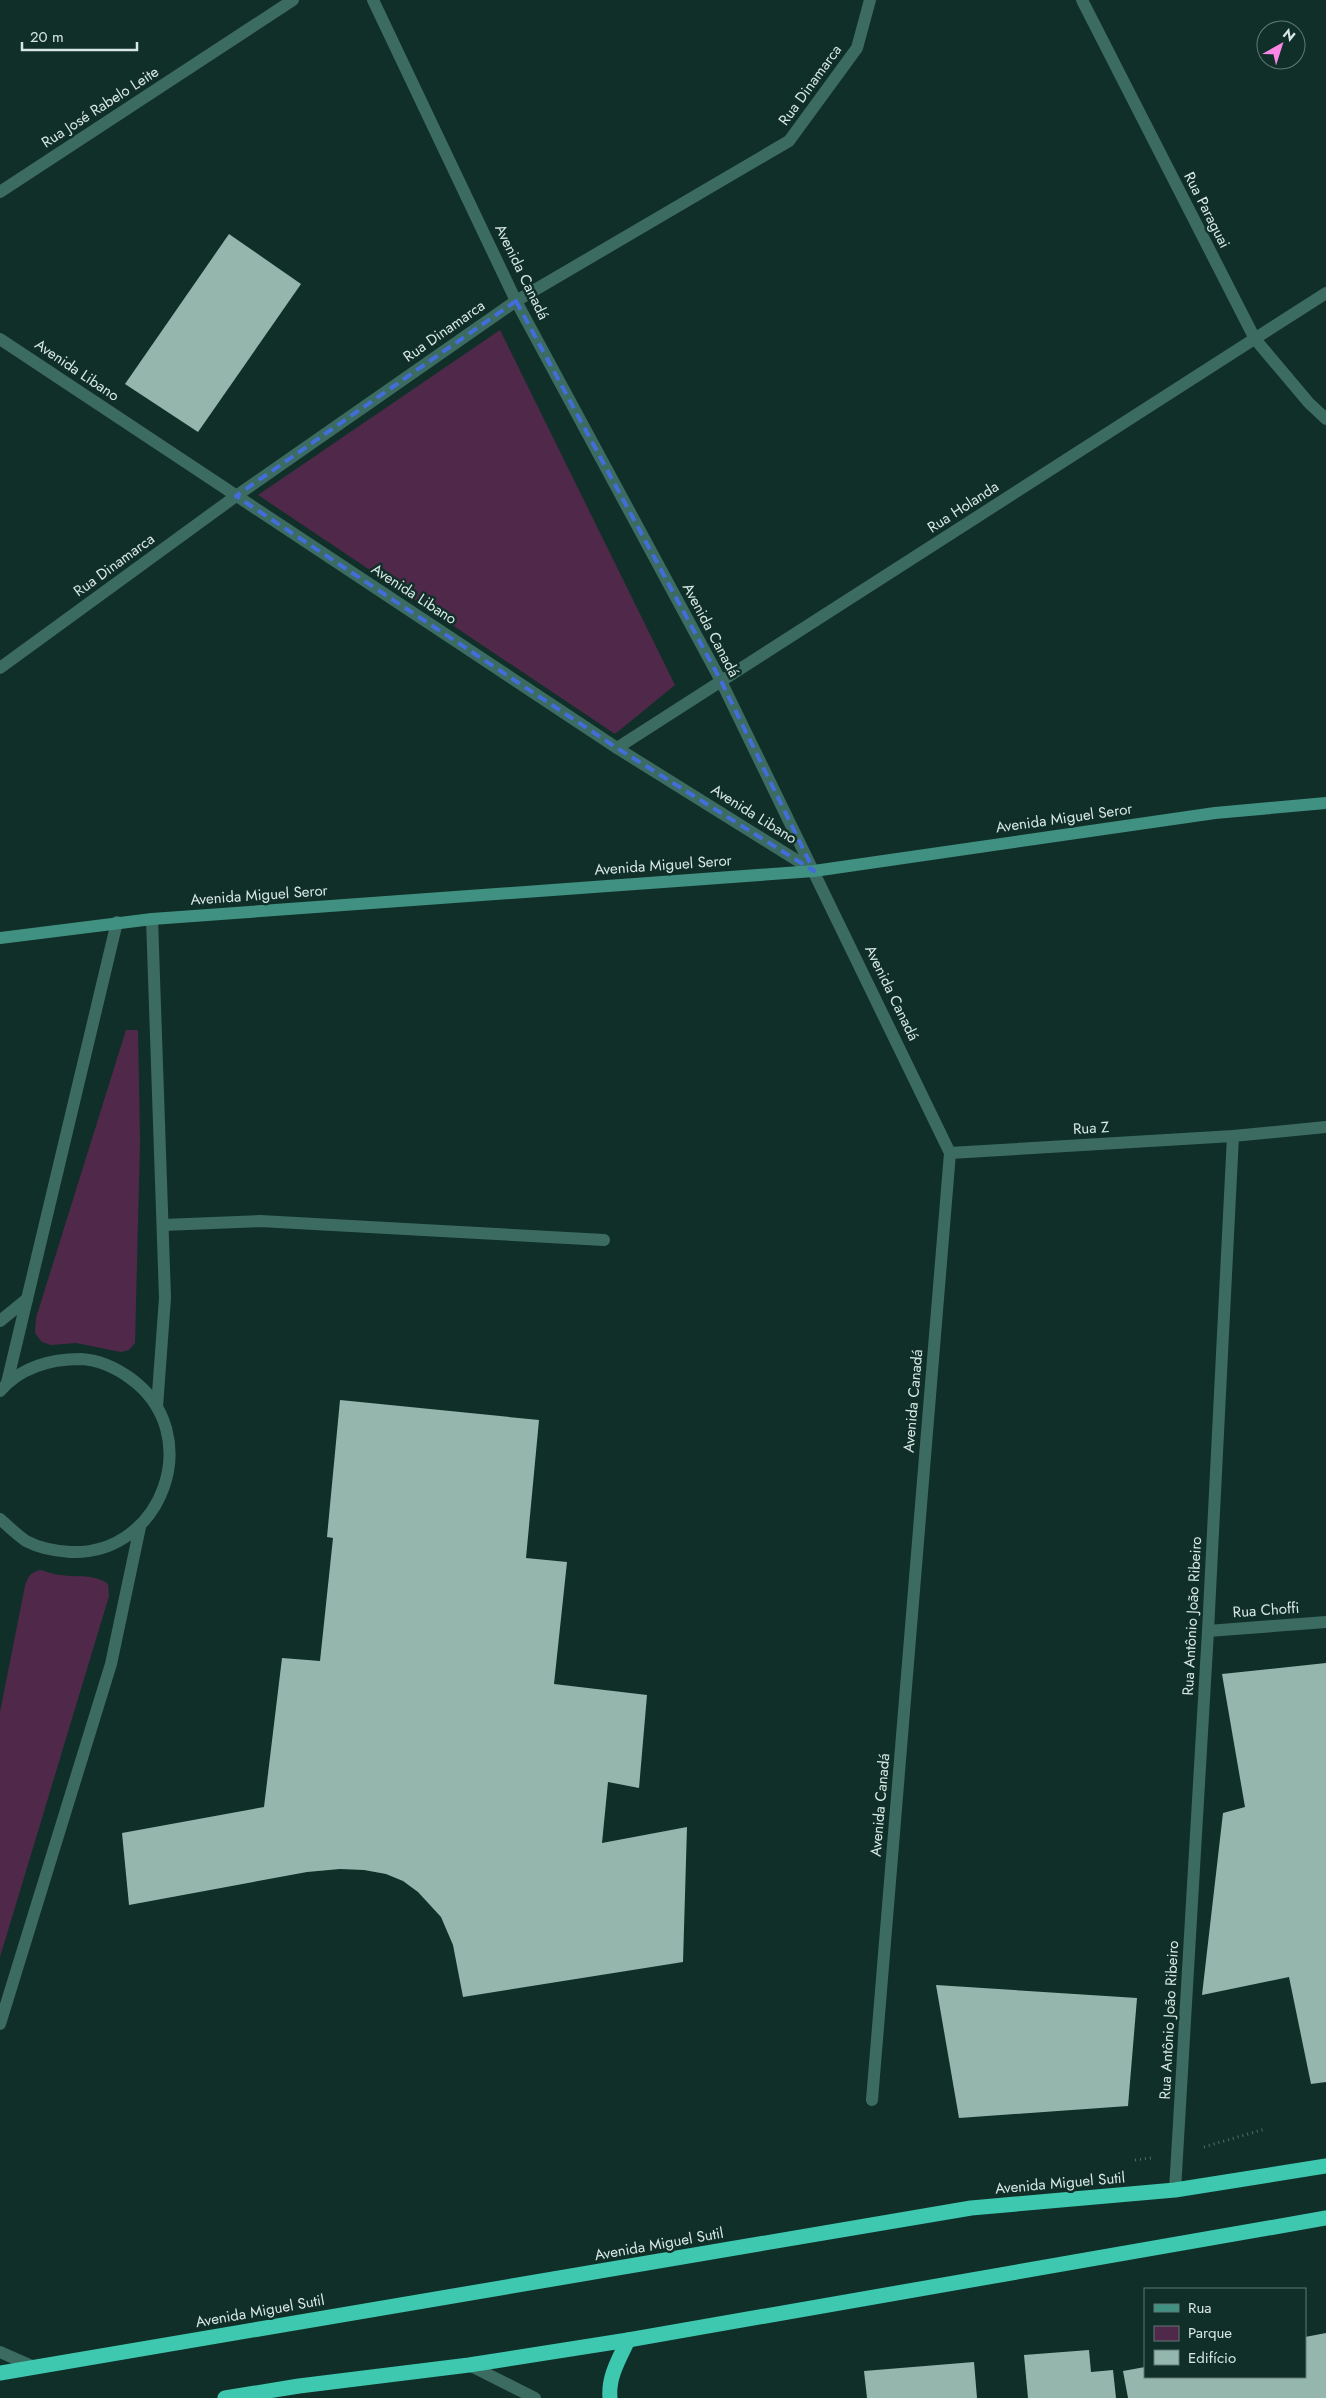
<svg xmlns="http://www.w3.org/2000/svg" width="1326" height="2398" font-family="Jost,sans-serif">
	<rect width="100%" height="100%" fill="#112f29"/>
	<g fill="#50294a">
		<polygon points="500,330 675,685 615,734 258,495"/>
		<polygon points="126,1030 138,1030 140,1142 135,1343 129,1350 121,1352 76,1343 51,1345 42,1342 35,1333 36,1318"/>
		<path d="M41 1570C48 1572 55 1575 61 1575 79 1578 92 1573 108 1584L109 1596 0 1957V1712L25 1586C28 1576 31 1572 41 1570Z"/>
	</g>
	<g fill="#95b6ad">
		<polygon points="229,234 301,284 198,432 125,384"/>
		<polygon points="340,1400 539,1420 526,1558 567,1562 554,1684 647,1695 639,1788 608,1782 602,1843 687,1827 683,1962 463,1997 453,1945 441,1917 418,1892 403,1881 386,1874 364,1870 340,1869 307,1872 129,1905 122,1833 264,1807 282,1658 320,1661 333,1538 327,1537"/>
		<polygon points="1326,1663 1326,2082 1311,2084 1289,1977 1202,1995 1223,1813 1245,1807 1222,1674"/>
		<polygon points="936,1985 1137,1998 1128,2106 959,2118"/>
		<polygon points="1326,2333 1326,2398 1128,2398 1123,2371 1145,2367 1145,2377 1305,2377 1305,2337"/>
		<polygon points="1089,2350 1091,2372 1113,2370 1116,2398 1028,2398 1024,2355"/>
		<polygon points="974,2362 977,2398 867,2398 864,2371"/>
	</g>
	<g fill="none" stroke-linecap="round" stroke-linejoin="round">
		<g stroke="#526c67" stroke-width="3" stroke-dasharray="1 4" stroke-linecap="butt">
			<polyline points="1204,2147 1265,2129"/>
			<polyline points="1135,2160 1151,2158"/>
		</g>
		<g stroke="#3c6c61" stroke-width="12">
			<polyline points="163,1225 260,1221 604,1240"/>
			<polyline points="0,1321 27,1299"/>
		</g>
		<g stroke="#3c6c61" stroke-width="12">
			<polyline points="373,0 516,301 721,681 950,1153 872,2100"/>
			<polyline points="1082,0 1255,339 1309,403 1326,419"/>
			<polyline points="0,192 293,0"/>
			<polyline points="0,339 617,748 814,871"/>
			<polyline points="0,668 236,496 516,301 789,141 857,48 870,0"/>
			<polyline points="617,748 1326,293"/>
			<polyline points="152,919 165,1298 157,1407"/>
			<polyline points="950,1153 1233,1136 1326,1127"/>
			<polyline points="7,1383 117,922"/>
			<path d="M0 1391C21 1367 51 1359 81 1359 99 1360 116 1368 130 1378 207 1433 163 1556 70 1552 56 1551 39 1548 26 1541 17 1535 8 1526 0 1519"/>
			<polyline points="1208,1631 1326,1622"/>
			<polyline points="0,2024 111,1664 140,1527"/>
			<polyline points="1175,2190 1208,1631 1233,1136"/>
			<polyline points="0,2352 34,2367"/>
			<polyline points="469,2365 535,2398"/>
		</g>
		<polyline stroke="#409181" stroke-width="12" points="0,938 152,919 814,871 1215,813 1326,803"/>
		<g stroke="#3dc8af" stroke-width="15">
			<polyline points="0,2373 971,2208 1175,2190 1326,2166"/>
			<polyline points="225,2398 299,2386 469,2365 628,2340 1326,2218"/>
			<path d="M610 2398C608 2377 619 2359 628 2340"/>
		</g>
	</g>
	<path fill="none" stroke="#426dda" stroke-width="4" stroke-dasharray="10 6" stroke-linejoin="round" d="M516 301 721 681 814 871 617 748 236 496Z"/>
	<g text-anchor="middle" stroke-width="5" stroke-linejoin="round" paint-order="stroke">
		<g font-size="15" fill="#d7e8e4" stroke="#112f29">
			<text transform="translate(810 85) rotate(-54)" y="5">Rua Dinamarca</text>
			<text transform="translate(100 107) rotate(-33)" y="5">Rua José Rabelo Leite</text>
			<text transform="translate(1207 210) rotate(63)" y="5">Rua Paraguai</text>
			<text transform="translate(522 272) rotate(64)" y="5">Avenida Canadá</text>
			<text transform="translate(444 331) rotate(-35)" y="5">Rua Dinamarca</text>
			<text transform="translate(77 370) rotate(34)" y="5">Avenida Libano</text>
			<text transform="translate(963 507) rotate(-33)" y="5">Rua Holanda</text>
			<text transform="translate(114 565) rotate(-36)" y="5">Rua Dinamarca</text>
			<text transform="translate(414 594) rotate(33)" y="5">Avenida Libano</text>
			<text transform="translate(711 630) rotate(62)" y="5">Avenida Canadá</text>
			<text transform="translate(754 814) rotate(32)" y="5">Avenida Libano</text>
			<text transform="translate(1064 818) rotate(-8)" y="5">Avenida Miguel Seror</text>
			<text transform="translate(663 865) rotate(-4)" y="5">Avenida Miguel Seror</text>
			<text transform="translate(259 895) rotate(-4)" y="5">Avenida Miguel Seror</text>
			<text transform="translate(892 993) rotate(64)" y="5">Avenida Canadá</text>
			<text transform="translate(1091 1128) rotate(-3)" y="5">Rua Z</text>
			<text transform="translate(913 1401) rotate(-85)" y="5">Avenida Canadá</text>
			<text transform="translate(1266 1610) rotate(-4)" y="5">Rua Choffi</text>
			<text transform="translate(1192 1616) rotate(-87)" y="5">Rua Antônio João Ribeiro</text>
			<text transform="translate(880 1805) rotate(-85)" y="5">Avenida Canadá</text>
			<text transform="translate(1169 2020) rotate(-87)" y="5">Rua Antônio João Ribeiro</text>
			<text transform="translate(1060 2183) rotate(-5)" y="5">Avenida Miguel Sutil</text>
			<text transform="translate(659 2244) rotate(-10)" y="5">Avenida Miguel Sutil</text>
			<text transform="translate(260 2311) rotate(-10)" y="5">Avenida Miguel Sutil</text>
		</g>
	</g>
	<rect x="1144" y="2288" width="162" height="90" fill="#112f29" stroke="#607974"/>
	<rect x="1154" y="2304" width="25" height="8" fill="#409181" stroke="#607974"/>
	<text x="1188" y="2313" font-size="15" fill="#d7e8e4">Rua</text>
	<rect x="1154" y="2326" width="25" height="15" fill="#50294a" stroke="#607974"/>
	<text x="1188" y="2338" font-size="15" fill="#d7e8e4">Parque</text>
	<rect x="1154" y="2350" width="25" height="15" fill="#95b6ad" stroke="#607974"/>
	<text x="1188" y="2363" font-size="15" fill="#d7e8e4">Edifício</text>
	<g transform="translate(1281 45) rotate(39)"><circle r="24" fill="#112f29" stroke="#607974"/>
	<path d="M0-4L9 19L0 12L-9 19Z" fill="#fa87e6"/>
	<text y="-8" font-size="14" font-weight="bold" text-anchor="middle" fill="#d7e8e4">N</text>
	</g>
	<path d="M22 42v8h115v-8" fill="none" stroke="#d7e8e4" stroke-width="2.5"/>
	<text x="30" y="42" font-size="15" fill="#d7e8e4" stroke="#112f29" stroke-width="4" paint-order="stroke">20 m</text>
</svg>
